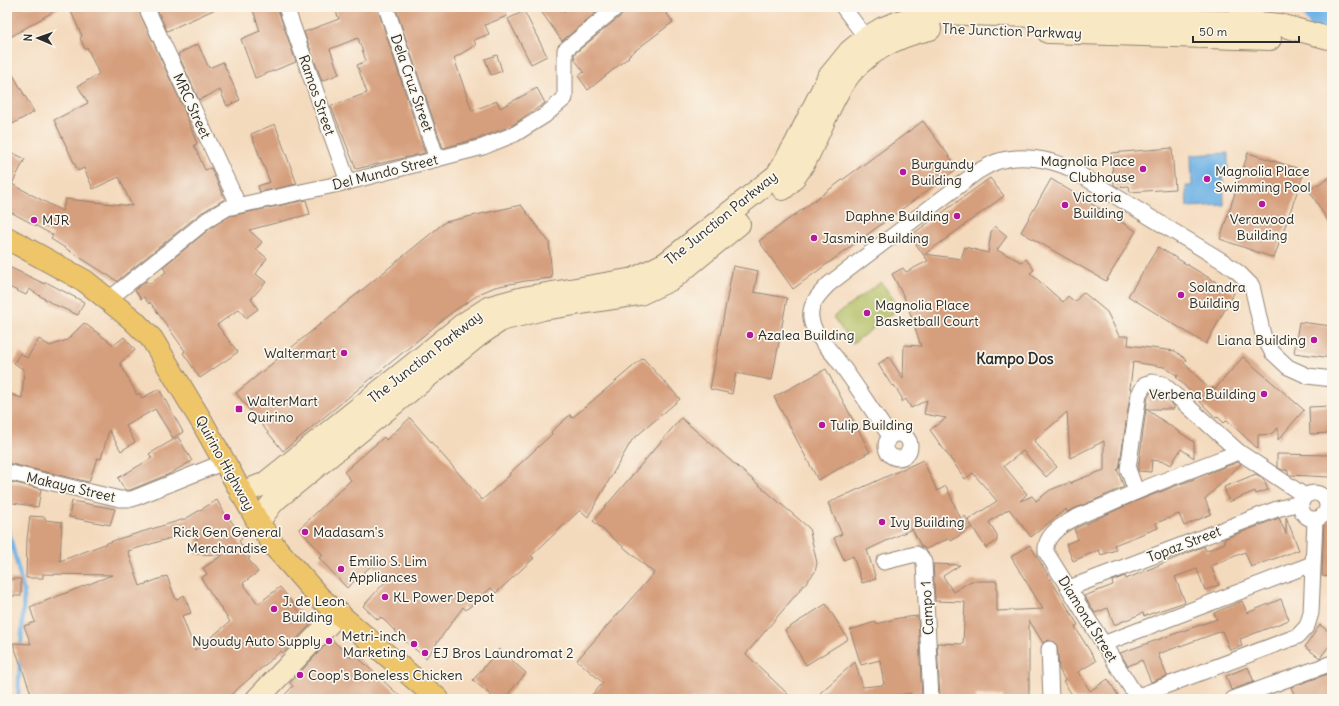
<svg xmlns="http://www.w3.org/2000/svg" width="1339" height="706" font-family="Delius,sans-serif">
	<rect width="100%" height="100%" fill="#fbf7ec"/>
	<filter id="ink" filterUnits="userSpaceOnUse"><feTurbulence type="fractalNoise" baseFrequency=".025" numOctaves="2"/><feDisplacementMap in="SourceGraphic" scale="8" xChannelSelector="R" yChannelSelector="G"/><feConvolveMatrix kernelMatrix="1 2 1 2 8 2 1 2 1" color-interpolation-filters="sRGB"/></filter>
	<filter id="wash" filterUnits="userSpaceOnUse"><feTurbulence type="fractalNoise" baseFrequency=".012" numOctaves="4" result="noise"/><feDisplacementMap in="SourceGraphic" scale="16" xChannelSelector="R" yChannelSelector="G"/><feGaussianBlur stdDeviation="0.9" result="paint"/><feColorMatrix in="noise" values="0 0 0 0 0 0 0 0 0 0 0 0 0 0 0 0 0 1.4 0 .05"/><feComposite in="paint" operator="in"/></filter>
	<g filter="url(#wash)">
		<rect width="100%" height="100%" fill="#f4dabd"/>
		<polygon fill="#b0bc5e" stroke="#6e7444" points="881,282 900,308 852,344 833,317"/>
		<polygon fill="#70b2e5" stroke="#4e6e88" points="1228,153 1228,173 1223,173 1224,205 1187,207 1186,186 1192,186 1191,155"/>
		<g fill="none" stroke-linecap="round" stroke-linejoin="round">
			<g stroke="#70b2e5" stroke-width="4">
				<polyline points="7,525 24,592 21,648"/>
				<polyline points="18,699 20,659"/>
			</g>
			<polyline stroke="#70b2e5" stroke-width="25" points="1312,7 1320,19 1332,26"/>
		</g>
		<g id="blocks">
			<g fill="#d59e7c" fill-rule="evenodd">
				<polygon points="7,7 61,7 7,39"/>
				<polygon points="69,7 137,7 183,107 197,144 194,145 205,170 211,168 225,199 201,213 117,281 51,239 53,235 7,210 7,150 25,159 12,184 62,211 66,199 132,206 119,177 93,189 84,168 78,171 54,120 88,103 78,86 99,74 87,47 85,49 80,38 82,36"/>
				<polygon points="156,7 220,7 167,31"/>
				<polygon points="252,7 277,7 296,62 255,78 241,39 260,31"/>
				<polygon points="334,7 377,7 425,153 356,169 331,106 367,93 357,65 366,61 358,38 330,49 339,74 322,81 304,32 339,19"/>
				<polygon points="395,7 504,7 507,16 485,25 489,34 474,40 476,45 454,58 472,111 497,101 500,108 537,88 545,103 511,126 480,138 443,148"/>
				<polygon points="538,7 560,7 564,12 570,7 603,7 562,41"/>
				<polygon points="626,7 662,7 673,22 628,56 629,57 588,90 578,76 584,72 575,60 574,54 623,14"/>
				<polygon points="524,11 547,56 531,64 508,19"/>
				<polygon points="198,44 209,68 223,62 240,100 227,106 220,90 199,100 178,54"/>
				<polygon points="497,55 502,71 491,75 485,59"/>
				<polygon points="7,64 34,112 7,127"/>
				<polygon points="923,121 958,168 793,289 759,241"/>
				<polygon points="275,124 297,184 260,192 258,186 270,182 251,134"/>
				<polygon points="1172,148 1175,189 1130,192 1129,186 1117,187 1114,185 1111,153"/>
				<polygon points="1248,153 1303,170 1303,175 1274,258 1220,239"/>
				<polygon points="1332,176 1332,228 1309,190"/>
				<path d="M990 178 1004 196 925 254 961 259 965 247 988 253 991 232 995 226 1007 236 997 250 1021 262 1026 259 1034 270 1030 273 1063 302 1068 296 1075 302 1083 292 1107 312 1119 336H1129L1128 345 1175 351 1187 360 1184 363 1210 390 1213 387 1215 389 1243 357 1304 410 1278 440V428L1271 434 1258 435V449L1227 420 1224 423 1217 416 1216 418 1176 377 1178 376 1164 367 1133 362 1130 389H1131L1119 469H1117L1124 487 1067 512 1066 509 1031 537 1009 509 989 522 997 535V541L986 548 968 520 997 501 973 473 965 479 930 430 946 418 924 414 927 400 911 408 906 399 902 402V398L894 385 892 386 878 364 889 357 903 379 904 345 921 346 906 301 892 274 903 268 906 272 928 261 910 236ZM1067 412 1070 458 1104 441V470L1072 482V484L1071 482 1050 490 1036 501 1032 496 1020 501 1027 494 1004 466 1023 451 1046 477 1057 467 1034 441Z"/>
				<polygon points="1051,179 1136,231 1106,281 1021,232"/>
				<polygon points="306,200 310,214 249,230 262,242 256,249 267,258 256,274 266,282 251,299 258,309 246,318 239,309 217,325 238,352 200,378 183,353 185,351 150,302 149,304 144,297 141,299 135,290 146,281 149,284 166,272 163,267 212,227 230,216"/>
				<polygon points="521,205 549,242 552,278 525,281 495,287 481,293 451,313 283,451 236,393 445,222"/>
				<polygon points="1158,247 1234,293 1206,344 1128,296"/>
				<polygon points="7,266 45,284 46,282 84,302 78,315 53,304 29,289 26,295 7,286"/>
				<polygon points="733,266 758,271 754,292 787,298 772,380 736,373 732,394 710,389"/>
				<polygon points="1299,322 1332,326 1332,358 1294,353"/>
				<polygon points="84,323 114,345 124,337 135,350 120,363 137,395 139,393 142,398 159,389 183,432 173,438 155,409 126,426 135,442 121,451 109,430 101,459 97,458 89,482 7,463 7,393 22,398 24,370 14,363 20,353 27,358 39,339 50,346 67,340"/>
				<polygon points="643,358 680,399 632,440 588,517 580,510 531,556 534,558 496,593 491,588 466,610 463,607 426,658 396,634 397,633 381,617 378,620 363,606 386,581 372,565 347,588 319,558 323,555 299,529 351,480 344,472 384,437 386,440 410,418 482,500 510,475 509,474 552,434 551,432 570,415 572,418"/>
				<polygon points="826,369 870,452 818,480 774,397"/>
				<polygon points="1151,392 1159,392 1174,406 1174,409 1146,409 1148,397"/>
				<polygon points="1332,406 1332,433 1310,434 1309,407"/>
				<polygon points="1146,409 1194,442 1194,458 1181,449 1171,465 1166,462 1152,460 1151,472 1138,471"/>
				<polygon points="681,418 809,528 817,563 815,572 746,654 793,699 588,699 603,683 577,660 654,573 593,521"/>
				<polygon points="178,437 192,461 169,474 130,490 125,490 118,478 152,458 149,454"/>
				<polygon points="1277,454 1331,455 1330,477 1289,475 1287,470 1282,470 1277,467"/>
				<polygon points="923,460 937,491 946,486 961,519 965,516 972,527 951,541 950,538 926,549 921,546 912,529 867,550 876,579 862,583 853,556 844,560 834,538 842,534 828,503"/>
				<polygon points="1238,462 1241,464 1205,499 1211,514 1184,526 1179,514 1156,523 1158,528 1114,545 1116,550 1101,555 1099,550 1073,561 1066,544 1078,539 1074,529 1134,502"/>
				<polygon points="1256,474 1264,480 1268,490 1256,494 1255,491 1229,502 1224,487"/>
				<polygon points="7,481 41,489 38,507 7,502"/>
				<path d="M217 500 226 516 227 515 243 538 239 541 250 558 248 559 258 572 243 583 258 604 280 587 310 625 283 653 281 651 226 699H33L13 643 31 644 24 626 35 622 30 607 112 575 43 574V578H26L27 539 30 516 45 517V520L62 522 60 561 118 539 185 519ZM197 530 196 554 223 555 203 568 207 574 201 578 230 622 195 650 182 616 191 613 184 595 176 600 167 576 140 586 128 551Z"/>
				<polygon points="72,501 115,509 110,525 69,517"/>
				<polygon points="1286,517 1299,550 1251,567 1245,552 1211,566 1219,585 1205,590 1197,569 1175,577 1185,602 1144,616 1143,613 1114,625 1108,608 1095,613 1084,596 1113,585 1112,581 1125,576 1126,579 1204,546 1206,551 1225,543 1224,539 1279,518 1286,534"/>
				<polygon points="1324,520 1332,521 1332,577 1322,576"/>
				<polygon points="1030,545 1078,625 1075,627 1096,661 1078,672 1090,691 1108,679 1120,699 1075,699 1063,681 1065,680 1059,669 1057,645 1049,640 1043,643 1029,620 1029,699 1003,699 1003,696 976,695 976,699 940,699 937,643 963,644 965,602 935,601 933,564 960,565 943,576 953,592 971,581 997,581 997,611 1043,609 1011,557"/>
				<rect x="10" y="579" width="11" height="17"/>
				<polygon points="1281,599 1289,620 1240,639 1242,646 1230,650 1222,631 1158,654 1167,676 1151,682 1142,660 1128,666 1120,653 1217,619 1214,613 1242,601 1247,613"/>
				<polygon points="826,604 848,639 806,665 785,630"/>
				<polygon points="918,616 922,699 912,699 911,693 869,699 825,699 820,693 855,662 863,687 884,685 880,660 861,665 850,630 875,622 876,624 899,618"/>
				<polygon points="1320,625 1332,634 1332,642 1320,658 1305,647"/>
				<polygon points="331,639 352,658 355,655 403,699 281,699 293,686 290,683"/>
				<polygon points="499,649 526,673 504,699 495,699 473,680"/>
				<polygon points="1248,667 1254,682 1231,690 1226,676"/>
				<polygon points="1328,674 1332,683 1332,696 1324,699 1296,699 1291,687"/>
			</g>
		</g>
	</g>
	<g filter="url(#ink)">
		<use href="#blocks" fill-opacity="0" stroke="#908274" stroke-width="1"/>
		<g fill="none" stroke-linecap="round" stroke-linejoin="round">
			<defs>
				<g id="street">
					<polyline points="146,7 238,204"/>
					<polyline points="286,7 348,182"/>
					<polyline points="386,7 437,159"/>
					<polyline points="843,7 866,38"/>
					<polyline points="108,300 207,220 227,208 348,182 483,147 515,134 544,116 565,98 565,50 617,7"/>
					<circle cx="898" cy="446" r="12"/>
					<path d="M890 436C873 412 857 386 839 362 830 349 813 335 811 318 809 304 820 293 829 284L977 172C984 168 992 163 999 161 1021 154 1049 159 1069 168L1224 262 1239 273 1252 286 1263 335 1272 352 1288 367 1308 376 1332 379"/>
					<polyline points="7,472 120,499 132,499 224,462"/>
					<polyline points="1136,491 1128,469 1139,394 1145,384 1152,382 1163,384 1239,452"/>
					<circle cx="1314" cy="506" r="13"/>
					<path d="M1305 496 1239 452C1194 469 1150 485 1106 505 1091 511 1073 517 1060 527 1051 534 1045 541 1046 552L1133 691 1138 695 1144 694 1298 636 1307 626 1311 613 1315 520"/>
					<polyline points="884,562 916,554 921,557 924,562 931,699"/>
					<polyline points="1069,588 1277,509 1300,503"/>
					<polyline points="1103,644 1312,564"/>
					<polyline points="1049,649 1051,699"/>
					<polyline points="1233,699 1332,663"/>
				</g>
				<g id="secondary">
					<polyline points="1048,32 1270,39"/>
					<path d="M783 189C797 177 808 157 815 140 824 122 831 102 842 85 861 54 896 36 930 29"/>
					<polyline points="241,493 264,484 462,325 490,307 523,298 634,279 666,263 777,175 795,145 828,78 850,51 866,38 883,28 910,18 938,13 1259,23 1280,25 1332,39"/>
					<polyline points="258,522 274,501 479,335 501,320 543,309 640,294 672,279 739,224"/>
					<polyline points="257,699 339,613"/>
				</g>
				<polyline id="primary" points="7,238 85,281 133,320 152,339 202,422 258,522 275,547 319,597 438,699"/>
			</defs>
			<use href="#street" stroke="#908274" stroke-width="17"/>
			<use href="#secondary" stroke="#908274" stroke-width="24"/>
			<use href="#primary" stroke="#908274" stroke-width="24"/>
			<use href="#street" stroke="#fff" stroke-width="15"/>
			<use href="#secondary" stroke="#f8e8c3" stroke-width="22"/>
			<use href="#primary" stroke="#eec569" stroke-width="22"/>
		</g>
	</g>
	<g fill="#b5179e" stroke="#fbf7ec" stroke-width="1.5">
		<circle cx="1143" cy="169" r="4"/>
		<circle cx="903" cy="172" r="4"/>
		<circle cx="1207" cy="179" r="4"/>
		<circle cx="1262" cy="204" r="4"/>
		<circle cx="1065" cy="205" r="4"/>
		<circle cx="957" cy="216" r="4"/>
		<circle cx="34" cy="220" r="4"/>
		<circle cx="814" cy="238" r="4"/>
		<circle cx="1181" cy="295" r="4"/>
		<circle cx="867" cy="313" r="4"/>
		<circle cx="750" cy="335" r="4"/>
		<circle cx="1314" cy="340" r="4"/>
		<circle cx="344" cy="353" r="4"/>
		<circle cx="1264" cy="394" r="4"/>
		<rect x="235" y="405" width="8" height="8" rx="2"/>
		<circle cx="822" cy="425" r="4"/>
		<circle cx="227" cy="517" r="4"/>
		<circle cx="882" cy="522" r="4"/>
		<circle cx="305" cy="532" r="4"/>
		<circle cx="341" cy="569" r="4"/>
		<circle cx="385" cy="597" r="4"/>
		<circle cx="274" cy="609" r="4"/>
		<circle cx="329" cy="641" r="4"/>
		<circle cx="414" cy="644" r="4"/>
		<circle cx="425" cy="653" r="4"/>
		<circle cx="300" cy="675" r="4"/>
	</g>
	<g text-anchor="middle" stroke-width="3.5" stroke-linejoin="round" paint-order="stroke">
		<g font-size="14" fill="#2b2b2b" stroke="#fbf7ec">
			<text transform="translate(1012 31) rotate(2)" y="5">The Junction Parkway</text>
			<text transform="translate(412 83) rotate(71)" y="5">Dela Cruz Street</text>
			<text transform="translate(317 95) rotate(71)" y="5">Ramos Street</text>
			<text transform="translate(192 106) rotate(65)" y="5">MRC Street</text>
			<text transform="translate(385 172) rotate(-14)" y="5">Del Mundo Street</text>
			<text transform="translate(721 218) rotate(-39)" y="5">The Junction Parkway</text>
			<text transform="translate(425 357) rotate(-38)" y="5">The Junction Parkway</text>
			<text transform="translate(225 463) rotate(61)" y="5">Quirino Highway</text>
			<text transform="translate(71 487) rotate(13)" y="5">Makaya Street</text>
			<text transform="translate(1184 544) rotate(-21)" y="5">Topaz Street</text>
			<text transform="translate(927 608) rotate(-93)" y="5">Campo 1</text>
			<text transform="translate(1088 619) rotate(58)" y="5">Diamond Street</text>
		</g>
		<g font-size="14" fill="#2b2b2b" stroke="#fbf7ec" text-anchor="start">
			<text x="1135" y="166" text-anchor="end">Magnolia Place<tspan x="1135" dy="16">Clubhouse</tspan></text>
			<text x="911" y="169">Burgundy<tspan x="911" dy="16">Building</tspan></text>
			<text x="1215" y="176">Magnolia Place<tspan x="1215" dy="16">Swimming Pool</tspan></text>
			<text x="1073" y="202">Victoria<tspan x="1073" dy="16">Building</tspan></text>
			<text x="949" y="221" text-anchor="end">Daphne Building</text>
			<text x="1262" y="224" text-anchor="middle">Verawood<tspan x="1262" dy="16">Building</tspan></text>
			<text x="42" y="225">MJR</text>
			<text x="822" y="243">Jasmine Building</text>
			<text x="1189" y="292">Solandra<tspan x="1189" dy="16">Building</tspan></text>
			<text x="875" y="310">Magnolia Place<tspan x="875" dy="16">Basketball Court</tspan></text>
			<text x="758" y="340">Azalea Building</text>
			<text x="1306" y="345" text-anchor="end">Liana Building</text>
			<text x="336" y="358" text-anchor="end">Waltermart</text>
			<text x="1256" y="399" text-anchor="end">Verbena Building</text>
			<text x="247" y="406">WalterMart<tspan x="247" dy="16">Quirino</tspan></text>
			<text x="830" y="430">Tulip Building</text>
			<text x="890" y="527">Ivy Building</text>
			<text x="227" y="537" text-anchor="middle">Rick Gen General<tspan x="227" dy="16">Merchandise</tspan></text>
			<text x="313" y="537">Madasam's</text>
			<text x="349" y="566">Emilio S. Lim<tspan x="349" dy="16">Appliances</tspan></text>
			<text x="393" y="602">KL Power Depot</text>
			<text x="282" y="606">J. de Leon<tspan x="282" dy="16">Building</tspan></text>
			<text x="406" y="641" text-anchor="end">Metri-inch<tspan x="406" dy="16">Marketing</tspan></text>
			<text x="321" y="646" text-anchor="end">Nyoudy Auto Supply</text>
			<text x="433" y="658">EJ Bros Laundromat 2</text>
			<text x="308" y="680">Coop's Boneless Chicken</text>
		</g>
		<g font-size="15" font-weight="bold" fill="#2b2b2b" stroke="#fbf7ec">
			<text x="1015" y="364">Kampo Dos</text>
		</g>
	</g>
	<rect width="1339" height="706" fill="none" stroke="#fbf7ec" stroke-width="24"/>
	<g transform="translate(38 38) rotate(272)" stroke="#fbf7ec" stroke-width="3" paint-order="stroke">
	<path d="M0-3L7 15L0 10L-7 15Z" fill="#2b2b2b"/>
	<text y="-6" font-size="11" font-weight="bold" text-anchor="middle" fill="#2b2b2b">N</text>
	</g>
	<path d="M1193 36v6h106v-6" fill="none" stroke="#2b2b2b" stroke-width="2"/>
	<text x="1199" y="36" font-size="12" fill="#2b2b2b" stroke="#fbf7ec" stroke-width="3" paint-order="stroke">50 m</text>
</svg>
